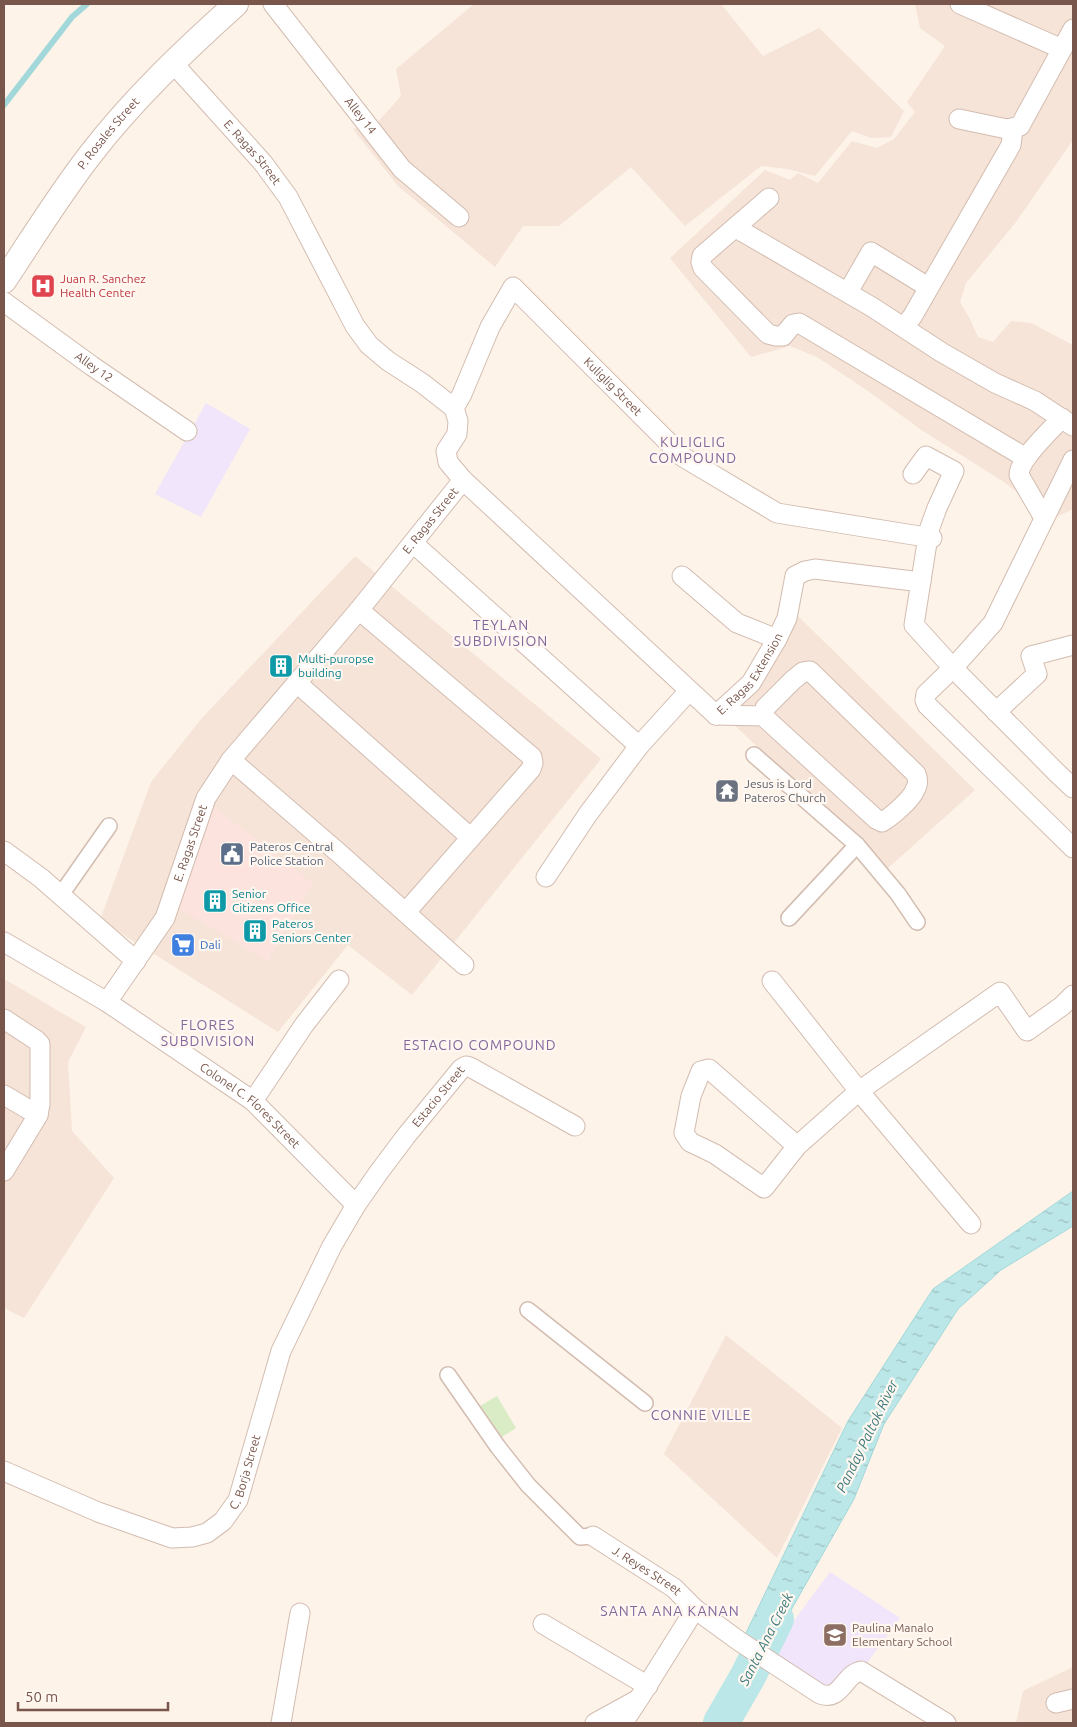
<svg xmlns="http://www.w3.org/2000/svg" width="1077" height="1727" font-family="Ubuntu,sans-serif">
	<defs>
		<pattern id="water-ripples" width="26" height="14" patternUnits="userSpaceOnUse" patternTransform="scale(1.25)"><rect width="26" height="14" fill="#bce7e8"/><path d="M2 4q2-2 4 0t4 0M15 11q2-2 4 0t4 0" fill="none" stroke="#9ebebe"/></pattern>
	</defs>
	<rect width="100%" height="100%" fill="#fdf3e9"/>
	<g fill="#f5e4d7">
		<polygon points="474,4 721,4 763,56 819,28 904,111 891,137 871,138 852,131 815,176 787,169 761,166 685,226 631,167 559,226 523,226 495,267 398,186 353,129 376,124 401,96 396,69"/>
		<polygon points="915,4 1073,4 1073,140 1016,222 966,283 960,302 970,319 978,337 993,342 1011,321 1031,323 1073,345 1073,509 1054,518 1043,512 1004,482 920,429 868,391 817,357 790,346 751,357 670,258 765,170 790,180 798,173 818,183 852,141 877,148 894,139 915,112 907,102 945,46 920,28"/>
		<polygon points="355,556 601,759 412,995 348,945 278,1032 100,920 151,782 202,718"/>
		<polygon points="797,615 975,790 887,869 728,719"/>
		<polygon points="4,979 86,1027 68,1062 72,1131 114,1178 24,1318 4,1308"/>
		<polygon points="726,1335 842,1428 777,1558 664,1454"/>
		<polygon points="1073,1667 1073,1723 1016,1723 1023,1691"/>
	</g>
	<polygon fill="#fde3dd" points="203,798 313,883 268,961 174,906"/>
	<g fill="#f0e5fa">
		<polygon points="206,403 250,429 201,517 155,494"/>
		<polygon points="830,1572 900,1618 864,1667 856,1662 831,1689 771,1652"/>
	</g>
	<polygon fill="#daecc6" points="497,1396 516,1428 497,1440 478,1407"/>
	<polygon fill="url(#water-ripples)" stroke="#a2d8da" points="1073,1191 1073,1226 1001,1270 958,1309 884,1424 854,1499 769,1649 745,1635 848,1421 933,1289"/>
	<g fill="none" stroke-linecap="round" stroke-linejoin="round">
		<polyline stroke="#a2d8da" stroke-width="6" points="4,105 72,17 87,4"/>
		<polyline stroke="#bce7e8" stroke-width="36" points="721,1723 748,1676 776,1619"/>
		<defs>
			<g id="pedestrian">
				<polyline points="754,755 857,845 898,894 917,922"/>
				<polyline points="60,896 109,826"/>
				<polyline points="789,918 857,845"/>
				<polyline points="528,1310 645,1403"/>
				<polyline points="448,1375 498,1447 528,1485 580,1537 593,1536"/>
			</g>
			<g id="minor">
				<path id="s1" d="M273 4 402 169 459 217"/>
				<polyline points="960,4 1062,49"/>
				<path id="s2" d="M172 62 263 163 288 197 355 326 369 345 388 361 422 383 454 408 458 421 457 434 446 451 448 462 463 480 716 715"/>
				<polyline points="959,119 1007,129 1020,126 1073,29"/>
				<polyline points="769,198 702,256 701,262 703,268 768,334 776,336 783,336 793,324 799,323 1026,458"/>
				<polyline points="736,228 872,307 941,352 995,383 1035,401 1073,426"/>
				<polyline points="848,292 871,252 928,287"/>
				<path id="s3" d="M4 302 92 366 187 431"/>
				<polyline points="903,327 912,317 1011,145 1013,129"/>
				<path id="s4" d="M454 408 462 394 490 327 513 287 683 457 777 513 932 538"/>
				<polyline points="1073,460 993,623 953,668 926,694 925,700 927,705 1073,848"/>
				<polyline points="913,474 926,456 954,471 937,508 929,530 914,625 953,668 1057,773 1073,788"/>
				<path d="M1044 518 1019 475C1019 459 1050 431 1062 418"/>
				<polyline points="413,543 639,746"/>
				<polyline points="682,576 737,623 777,639"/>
				<polyline points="359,610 532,757 533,763 531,769 406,912"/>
				<polyline points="297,683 470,837"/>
				<polyline points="996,712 1037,674 1031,656 1073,645"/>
				<path d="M716 715 763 716 765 708 793 680 803 672 810 671 916 774C918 779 918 785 915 790 911 800 891 817 882 822L876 819 763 716"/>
				<path id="s5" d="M716 715 751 683 777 639 787 618 795 576 805 571 815 569 921 582"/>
				<polyline points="231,760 340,854 464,965"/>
				<polyline points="4,851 41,878 136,961"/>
				<polyline points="546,877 588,814 639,746 689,691"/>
				<path id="s6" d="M4 942 107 1002 253 1101 356 1205"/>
				<polyline points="772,981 859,1091 971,1224"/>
				<path id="s7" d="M107 1002 165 918 206 798 231 760 359 610 463 480"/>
				<polyline points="4,1019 36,1040 40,1044 40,1104 38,1115 4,1171"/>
				<polyline points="4,1095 38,1115"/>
				<polyline points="253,1101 304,1025 339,980"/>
				<polyline points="797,1146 709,1069 701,1071 691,1096 684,1133 690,1142 715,1154 764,1188 797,1146 859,1091 1000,992 1027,1031 1062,1006 1073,995"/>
				<path id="s8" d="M4 1471 98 1512 172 1538 192 1537 207 1533 223 1521 238 1500 281 1351 332 1246 356 1205 379 1172 406 1136 461 1069 466 1066 470 1067 575 1126"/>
				<path id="s9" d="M593 1536 674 1588 695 1609 739 1641 820 1694C841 1702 844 1674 861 1671L946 1723"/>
				<polyline points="543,1624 648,1686"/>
				<polyline points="1056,1703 1073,1699"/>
				<polyline points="281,1723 300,1613"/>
				<polyline points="595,1723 635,1701"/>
				<polyline points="623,1723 640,1697 695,1609"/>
			</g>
			<g id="tertiary">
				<path id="s10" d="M4 281C32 239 59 195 90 155 133 99 184 51 236 4"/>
			</g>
		</defs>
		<use href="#pedestrian" stroke="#d3bcb0" stroke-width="18"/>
		<use href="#minor" stroke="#d3bcb0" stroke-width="21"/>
		<use href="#tertiary" stroke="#d3bcb0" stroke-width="26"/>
		<use href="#pedestrian" stroke="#fff" stroke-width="15"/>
		<use href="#minor" stroke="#fff" stroke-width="19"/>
		<use href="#tertiary" stroke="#fff" stroke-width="24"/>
	</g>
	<defs>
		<symbol id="hospital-square" viewBox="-11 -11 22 22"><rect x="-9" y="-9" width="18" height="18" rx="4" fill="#e0444e" stroke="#fff7f0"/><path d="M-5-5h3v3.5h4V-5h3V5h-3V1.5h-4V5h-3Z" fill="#fff"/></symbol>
		<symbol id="building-square" viewBox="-11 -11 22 22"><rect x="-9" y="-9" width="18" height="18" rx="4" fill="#0f9aa8" stroke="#fff7f0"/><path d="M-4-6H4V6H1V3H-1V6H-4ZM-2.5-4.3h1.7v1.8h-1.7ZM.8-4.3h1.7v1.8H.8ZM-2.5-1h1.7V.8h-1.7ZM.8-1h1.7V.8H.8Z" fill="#fff"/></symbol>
		<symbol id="temple-square" viewBox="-11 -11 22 22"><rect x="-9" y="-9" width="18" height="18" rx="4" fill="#6b7280" stroke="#fff7f0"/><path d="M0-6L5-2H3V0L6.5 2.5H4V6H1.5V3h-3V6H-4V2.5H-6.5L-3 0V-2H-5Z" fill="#fff"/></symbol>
		<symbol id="civic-square" viewBox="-11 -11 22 22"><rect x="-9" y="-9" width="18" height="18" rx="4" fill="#5c6f8a" stroke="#fff7f0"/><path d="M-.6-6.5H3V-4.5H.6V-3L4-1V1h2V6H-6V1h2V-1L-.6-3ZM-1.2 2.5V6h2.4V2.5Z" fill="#fff"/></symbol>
		<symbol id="supermarket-square" viewBox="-11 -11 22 22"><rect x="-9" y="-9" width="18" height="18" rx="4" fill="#3f7fe0" stroke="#fff7f0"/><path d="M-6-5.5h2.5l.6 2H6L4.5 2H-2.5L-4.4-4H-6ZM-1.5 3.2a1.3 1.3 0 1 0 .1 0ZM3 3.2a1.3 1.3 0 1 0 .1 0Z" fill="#fff"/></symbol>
		<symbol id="school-square" viewBox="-11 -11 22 22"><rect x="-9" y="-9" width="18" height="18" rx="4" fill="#8d6e63" stroke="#fff7f0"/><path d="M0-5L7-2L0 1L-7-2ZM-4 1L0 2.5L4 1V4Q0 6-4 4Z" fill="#fff"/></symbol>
	</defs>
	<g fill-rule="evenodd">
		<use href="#hospital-square" x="29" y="272" width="28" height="28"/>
		<use href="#building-square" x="267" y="652" width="28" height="28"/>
		<use href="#temple-square" x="713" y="777" width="28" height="28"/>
		<use href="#civic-square" x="218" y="840" width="28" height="28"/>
		<use href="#building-square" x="201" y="887" width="28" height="28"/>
		<use href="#building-square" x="241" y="917" width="28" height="28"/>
		<use href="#supermarket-square" x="169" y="931" width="28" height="28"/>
		<use href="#school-square" x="821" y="1621" width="28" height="28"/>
	</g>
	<g text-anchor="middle" stroke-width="4.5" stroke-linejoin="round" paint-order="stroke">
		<g font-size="12" fill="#79564b" stroke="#fff7f0">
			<text dy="4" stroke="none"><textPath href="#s1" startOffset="142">Alley 14</textPath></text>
			<text dy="4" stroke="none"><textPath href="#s10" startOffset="181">P. Rosales Street</textPath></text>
			<text dy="4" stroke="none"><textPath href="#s2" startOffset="121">E. Ragas Street</textPath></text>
			<text dy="4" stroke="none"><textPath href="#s3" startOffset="111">Alley 12</textPath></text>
			<text dy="4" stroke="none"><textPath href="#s4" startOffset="276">Kuliglig Street</textPath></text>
			<text dy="4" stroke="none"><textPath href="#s7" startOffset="586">E. Ragas Street</textPath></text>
			<text dy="4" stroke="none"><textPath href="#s5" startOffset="54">E. Ragas Extension</textPath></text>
			<text dy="4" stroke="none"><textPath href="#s7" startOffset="181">E. Ragas Street</textPath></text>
			<text dy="4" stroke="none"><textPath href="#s8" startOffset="718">Estacio Street</textPath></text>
			<text dy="4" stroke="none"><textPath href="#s6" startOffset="296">Colonel C. Flores Street</textPath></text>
			<text dy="4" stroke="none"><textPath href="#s8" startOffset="291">C. Borja Street</textPath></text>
			<text dy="4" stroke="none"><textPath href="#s9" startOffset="64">J. Reyes Street</textPath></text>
		</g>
		<g font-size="12" fill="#be3a42" stroke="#fff7f0" text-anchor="start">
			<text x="60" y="283">Juan R. Sanchez<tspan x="60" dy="14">Health Center</tspan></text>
		</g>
		<g font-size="12" fill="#0d838f" stroke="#fff7f0" text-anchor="start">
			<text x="298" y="663">Multi-puropse<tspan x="298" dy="14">building</tspan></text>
			<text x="232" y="898">Senior<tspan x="232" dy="14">Citizens Office</tspan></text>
			<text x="272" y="928">Pateros<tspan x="272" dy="14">Seniors Center</tspan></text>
		</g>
		<g font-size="12" fill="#5b616d" stroke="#fff7f0" text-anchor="start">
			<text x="744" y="788">Jesus is Lord<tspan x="744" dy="14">Pateros Church</tspan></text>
		</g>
		<g font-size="12" fill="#4e5e75" stroke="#fff7f0" text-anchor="start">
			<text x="250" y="851">Pateros Central<tspan x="250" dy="14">Police Station</tspan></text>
		</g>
		<g font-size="12" fill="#366cbe" stroke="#fff7f0" text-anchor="start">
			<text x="200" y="949">Dali</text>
		</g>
		<g font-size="12" fill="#785e54" stroke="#fff7f0" text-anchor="start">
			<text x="852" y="1632">Paulina Manalo<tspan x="852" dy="14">Elementary School</tspan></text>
		</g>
		<g font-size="14" letter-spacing="1" fill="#84679c" stroke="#fff7f0">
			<text x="693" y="447">KULIGLIG<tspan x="693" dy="16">COMPOUND</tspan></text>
			<text x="501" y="630">TEYLAN<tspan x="501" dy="16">SUBDIVISION</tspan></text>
			<text x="208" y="1030">FLORES<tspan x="208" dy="16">SUBDIVISION</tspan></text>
			<text x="480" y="1050">ESTACIO COMPOUND</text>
			<text x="701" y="1420">CONNIE VILLE</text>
			<text x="670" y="1616">SANTA ANA KANAN</text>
		</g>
		<g font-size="14" font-style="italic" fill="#3d7b7e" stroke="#fff7f0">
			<text transform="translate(867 1436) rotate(-64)" y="5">Panday Paltok River</text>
			<text transform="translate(766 1639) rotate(-63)" y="5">Santa Ana Creek</text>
		</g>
	</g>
	<rect width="1077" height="1727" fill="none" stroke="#79564b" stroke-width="10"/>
	<path d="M18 1702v8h150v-8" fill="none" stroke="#79564b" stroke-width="2.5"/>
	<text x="25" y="1702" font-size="15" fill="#79564b" stroke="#fff7f0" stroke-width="4" paint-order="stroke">50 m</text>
</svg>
